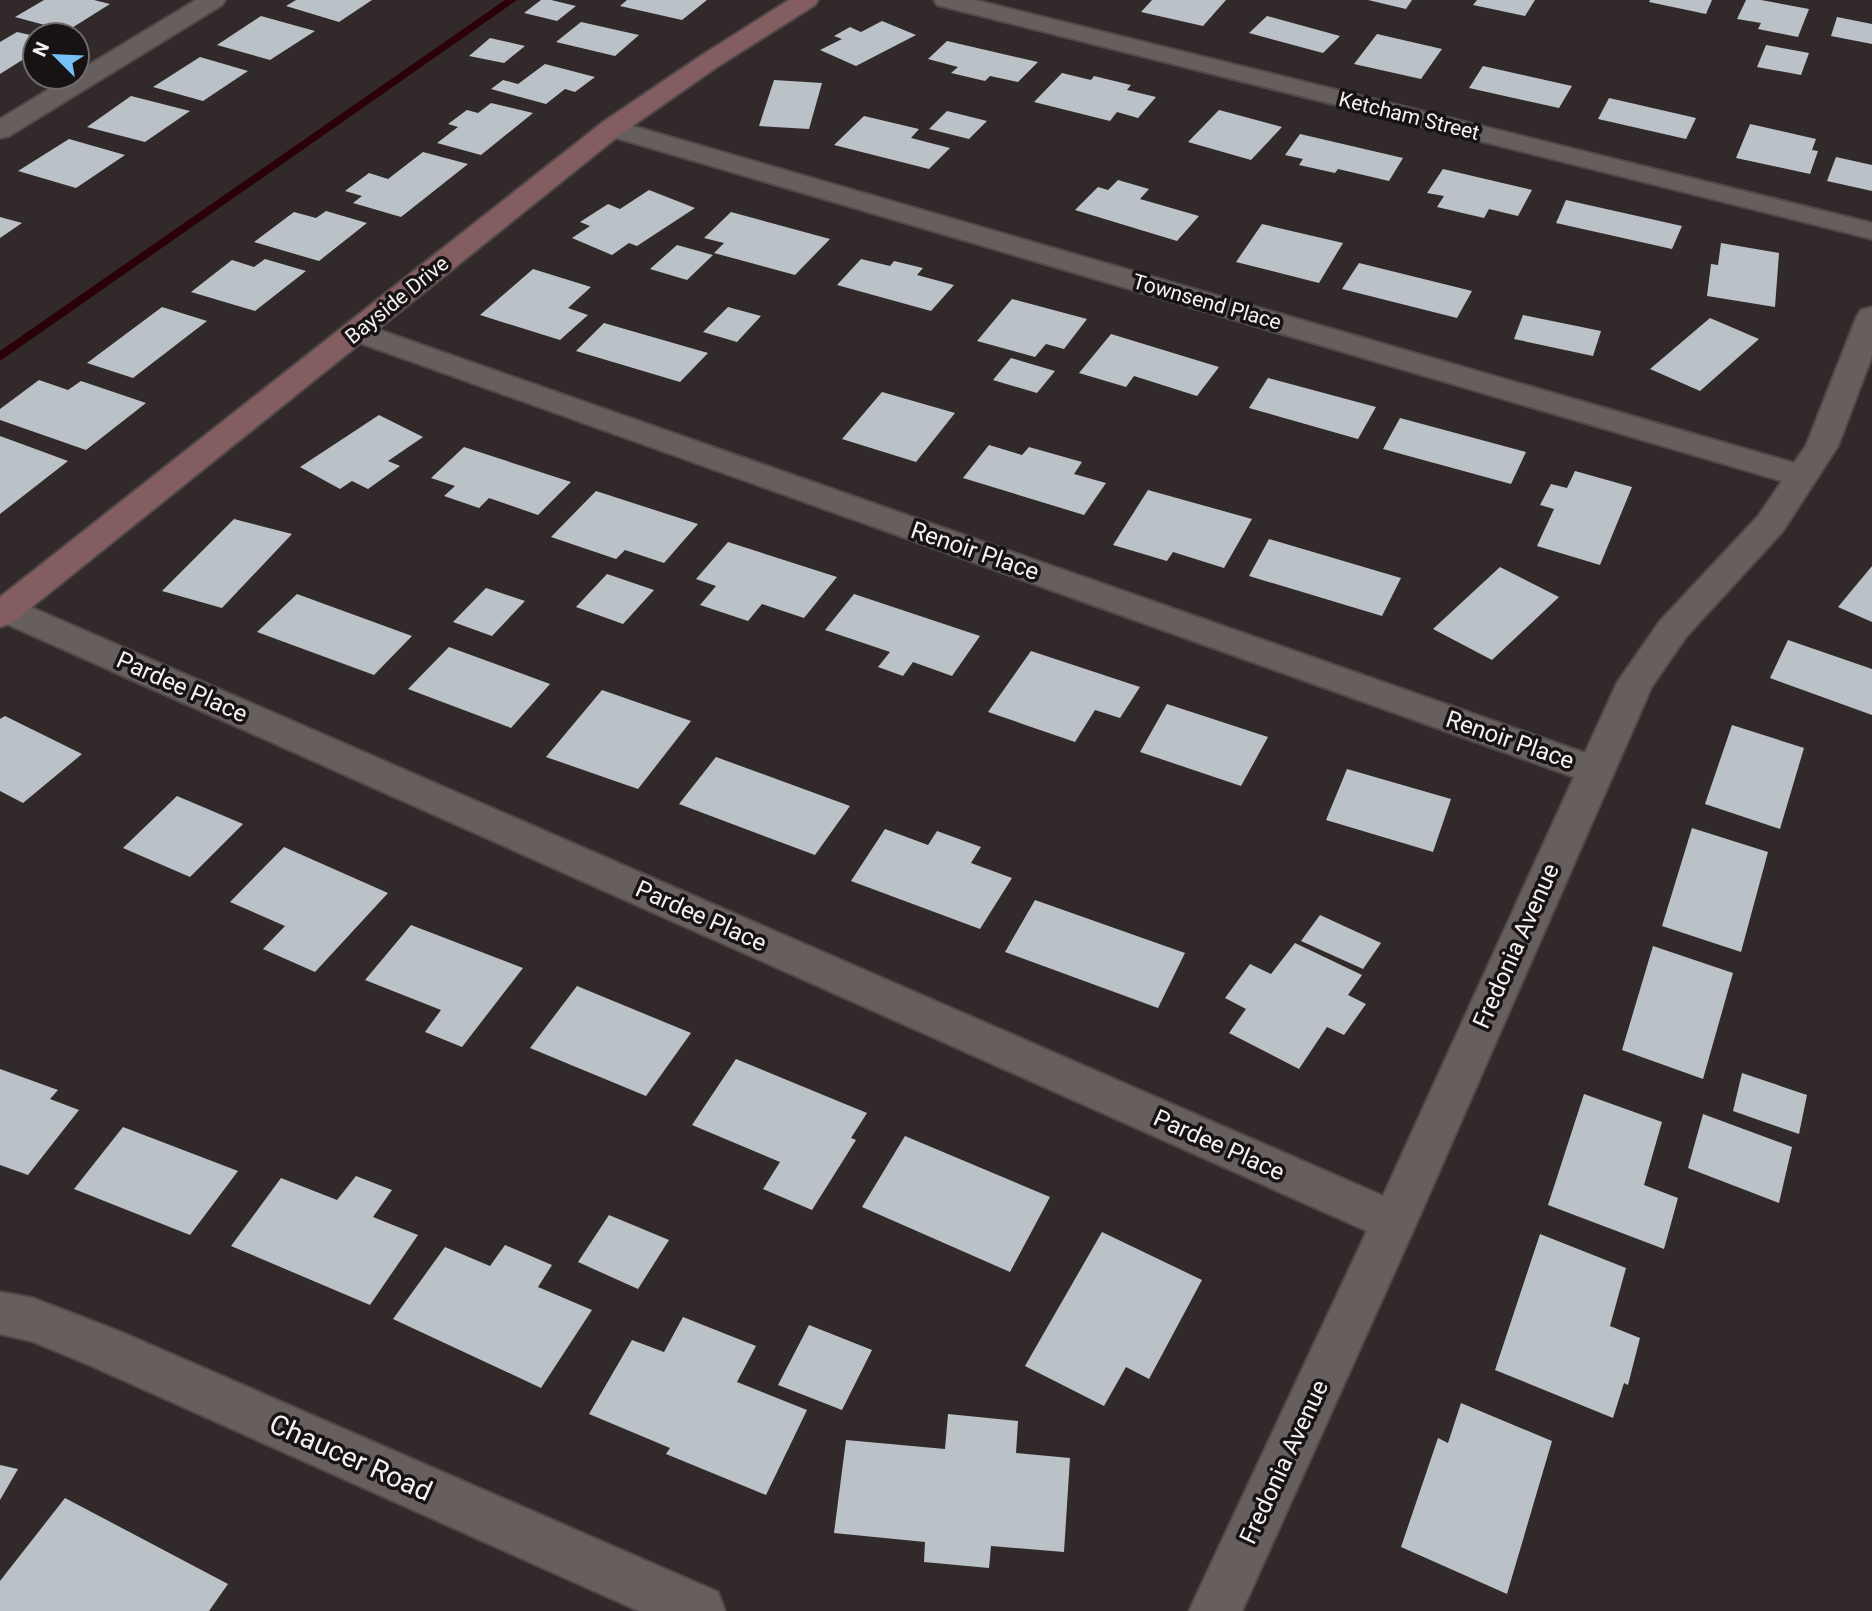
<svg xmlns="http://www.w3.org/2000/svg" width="1872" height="1611" font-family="Roboto,sans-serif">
	<rect width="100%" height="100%" fill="#322a2a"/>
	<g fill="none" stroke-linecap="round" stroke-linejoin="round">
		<polygon fill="#2b0006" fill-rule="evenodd" points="505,0 517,0 0,361 0,351"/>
	</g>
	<g fill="#bac2c8">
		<polygon points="44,0 94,0 110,4 67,31 15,17"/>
		<polygon points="296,0 372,0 339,22 286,6"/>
		<polygon points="541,0 551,0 576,6 557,21 524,13"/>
		<polygon points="627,0 707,0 682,20 620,6"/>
		<polygon points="1152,0 1226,0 1203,26 1141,12"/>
		<polygon points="1368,0 1412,0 1406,9"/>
		<polygon points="1477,0 1535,0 1525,16 1473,5"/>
		<polygon points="1650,0 1712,0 1706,14 1649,2"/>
		<polygon points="1746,0 1761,0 1809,9 1798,37 1758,29 1761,23 1737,19"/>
		<polygon points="261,16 315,31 270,60 217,45"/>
		<polygon points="1267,16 1340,36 1323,53 1249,33"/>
		<polygon points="1837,17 1872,24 1872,44 1831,36"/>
		<polygon points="882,21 916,35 856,66 820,50 842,39 834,36 850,27 861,32"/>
		<polygon points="581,22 639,35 615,56 556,42"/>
		<polygon points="17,32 35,36 35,52 0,74 0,42"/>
		<polygon points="1377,34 1442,49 1421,79 1354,64"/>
		<polygon points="490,38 525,46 504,63 469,56"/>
		<polygon points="947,41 1038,62 1018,82 990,76 985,81 951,73 958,67 928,59"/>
		<polygon points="1766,45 1809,53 1801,75 1757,67"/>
		<polygon points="200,57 248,71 203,101 153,87"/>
		<polygon points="545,64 595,77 575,92 565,89 546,104 491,89 503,80 518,84"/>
		<polygon points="1483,66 1572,86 1559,108 1469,88"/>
		<polygon points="1062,73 1091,80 1094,76 1131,85 1127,90 1156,97 1138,118 1117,112 1110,121 1034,102"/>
		<polygon points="774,80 822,83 809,129 759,126"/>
		<polygon points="131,96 190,111 145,142 87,127"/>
		<polygon points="1609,98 1696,118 1686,139 1598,119"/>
		<polygon points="491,103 533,113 481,155 437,143 458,127 448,124 467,110 478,113"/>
		<polygon points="1219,110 1282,127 1251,160 1188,142"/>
		<polygon points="947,111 987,121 969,139 929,129"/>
		<polygon points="864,116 919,129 911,138 950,148 929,169 834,145"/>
		<polygon points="1750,124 1816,139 1812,150 1818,151 1810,174 1736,158"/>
		<polygon points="1300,134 1403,158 1389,181 1338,169 1335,173 1299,165 1303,159 1285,155"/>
		<polygon points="69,139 125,155 76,188 18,171"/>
		<polygon points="423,152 468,164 401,217 353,203 362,196 345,191 369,173 388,179"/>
		<polygon points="1836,157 1872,165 1872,191 1827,181"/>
		<polygon points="1443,169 1532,190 1518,216 1489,209 1484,218 1437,207 1444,196 1427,193"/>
		<polygon points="1118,180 1149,189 1140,199 1199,216 1177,241 1075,210 1098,187 1108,190"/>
		<polygon points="649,190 695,208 637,246 629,243 612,255 572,238 590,226 580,222 608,204 620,209"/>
		<polygon points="1566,200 1682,226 1672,249 1556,223"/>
		<polygon points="326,211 367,223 319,261 254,242 294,212 316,218"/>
		<polygon points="731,212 830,239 795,275 714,253 724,243 704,238"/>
		<polygon points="0,217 22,223 0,238"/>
		<polygon points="1262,224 1343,243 1319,283 1236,262"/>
		<polygon points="1721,243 1779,253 1775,307 1707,296 1711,264 1718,265"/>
		<polygon points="677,245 713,255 687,280 650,269"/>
		<polygon points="265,259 306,271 255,311 191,292 232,260 254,267"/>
		<polygon points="861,259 890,266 894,261 923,268 917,275 954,285 931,311 837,285"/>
		<polygon points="1359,263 1472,291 1457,318 1342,289"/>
		<polygon points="533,269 591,287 568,308 588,315 560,340 480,315"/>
		<polygon points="1012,299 1087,319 1064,349 1046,344 1035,357 977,341"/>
		<polygon points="162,307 207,321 133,378 87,363"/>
		<polygon points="728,307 761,316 737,342 703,332"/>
		<polygon points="1523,315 1601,331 1593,356 1514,339"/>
		<polygon points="1710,318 1759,339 1700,391 1650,369"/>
		<polygon points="604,323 708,353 680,382 576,351"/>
		<polygon points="1111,334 1219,367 1197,396 1134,376 1126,387 1079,373"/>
		<polygon points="1011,358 1055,371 1037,393 993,380"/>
		<polygon points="1268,378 1376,407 1358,439 1249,408"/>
		<polygon points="39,380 68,390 81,381 146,403 86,450 0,420 0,409"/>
		<polygon points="882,392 955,413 916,462 842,439"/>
		<polygon points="379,415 423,437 388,461 400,466 368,489 352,481 340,489 300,467"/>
		<polygon points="1400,418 1526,452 1511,484 1383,449"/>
		<polygon points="0,436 68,461 0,514"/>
		<polygon points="989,445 1022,455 1029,447 1082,462 1074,474 1106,483 1084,515 963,478"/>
		<polygon points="464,447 571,482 538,515 489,498 479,508 444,496 455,486 431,478"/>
		<polygon points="1575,471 1632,487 1600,565 1537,546 1554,509 1540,505 1551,484 1567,488"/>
		<polygon points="1148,490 1252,519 1224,568 1173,552 1167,561 1113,545"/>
		<polygon points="596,491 698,524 664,563 625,550 616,559 551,537"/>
		<polygon points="234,519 292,534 222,608 162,591"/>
		<polygon points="1269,539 1401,578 1382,616 1249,576"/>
		<polygon points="728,542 837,577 804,618 762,604 748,621 700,605 716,586 696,579"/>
		<polygon points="1872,566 1872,622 1838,607"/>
		<polygon points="1500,567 1559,597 1492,660 1433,629"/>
		<polygon points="607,574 654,590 623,624 576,607"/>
		<polygon points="486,588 525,601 492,636 453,622"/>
		<polygon points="297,594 412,636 374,675 257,632"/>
		<polygon points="854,594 980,636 952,676 913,662 903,676 878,667 890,652 825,630"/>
		<polygon points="1788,640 1872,669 1872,715 1770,678"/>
		<polygon points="449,647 550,684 511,728 408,689"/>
		<polygon points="1031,651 1140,687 1120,718 1095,710 1075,742 988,712"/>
		<polygon points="602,690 691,721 638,789 546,757"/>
		<polygon points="1167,704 1268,737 1241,786 1140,752"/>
		<polygon points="5,716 82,754 23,803 0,791 0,719"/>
		<polygon points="1732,725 1804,748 1780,829 1705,804"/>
		<polygon points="716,757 850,806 815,855 679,804"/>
		<polygon points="1347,769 1451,799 1433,852 1326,820"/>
		<polygon points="177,796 243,824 190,877 123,848"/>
		<polygon points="1692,828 1768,852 1741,952 1662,926"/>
		<polygon points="885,829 928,845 937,831 981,847 971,863 1012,878 980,929 851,881"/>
		<polygon points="284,847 388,893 315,972 263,949 285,926 230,902"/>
		<polygon points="1035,900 1185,953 1158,1008 1005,952"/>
		<polygon points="1320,915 1381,943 1363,969 1301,941"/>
		<polygon points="411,925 523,968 462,1047 425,1032 441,1010 365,980"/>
		<polygon points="1295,943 1362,975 1348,995 1366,1004 1344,1035 1327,1027 1299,1069 1229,1033 1246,1009 1225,998 1250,964 1271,974"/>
		<polygon points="1653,946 1733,973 1703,1079 1622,1050"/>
		<polygon points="577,986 691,1033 646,1096 530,1048"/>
		<polygon points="736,1059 867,1113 851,1138 856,1140 812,1210 763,1189 780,1162 692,1125"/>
		<polygon points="0,1069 58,1090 50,1099 79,1110 28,1175 0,1165"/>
		<polygon points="1742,1073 1807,1095 1799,1134 1733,1111"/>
		<polygon points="1584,1094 1662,1122 1644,1185 1678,1198 1664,1249 1548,1205"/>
		<polygon points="1703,1114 1792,1147 1779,1203 1688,1168"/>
		<polygon points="123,1127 238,1171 190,1235 74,1189"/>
		<polygon points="905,1136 1050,1197 1010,1272 862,1207"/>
		<polygon points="356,1176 392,1190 373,1217 418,1235 370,1305 231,1246 281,1178 337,1200"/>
		<polygon points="609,1215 669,1240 638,1289 578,1262"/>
		<polygon points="1102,1232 1202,1280 1149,1379 1126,1367 1104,1406 1025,1366"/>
		<polygon points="1540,1234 1626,1268 1610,1326 1640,1338 1628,1385 1624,1383 1613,1418 1495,1370"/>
		<polygon points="505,1245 552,1265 538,1287 592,1310 541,1388 393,1319 445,1247 490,1266"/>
		<polygon points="683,1317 756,1346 737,1382 807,1410 766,1495 666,1454 670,1448 589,1414 632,1340 664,1352"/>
		<polygon points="809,1325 872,1350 842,1410 778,1385"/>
		<polygon points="1461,1403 1552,1441 1507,1594 1401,1547 1438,1438 1448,1443"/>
		<polygon points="948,1414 1018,1421 1016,1453 1070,1458 1064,1552 991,1546 989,1568 924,1562 925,1542 834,1533 846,1440 945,1449"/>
		<polygon points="0,1465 18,1469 0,1500"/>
		<polygon points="65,1498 228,1584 209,1611 0,1611 0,1581"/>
	</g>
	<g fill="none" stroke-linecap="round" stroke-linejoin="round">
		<defs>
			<g id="street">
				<polygon points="196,0 225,0 222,5 9,136 0,138 0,119 69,77 77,77 77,72"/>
				<polygon points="934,0 975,0 1872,223 1872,239 937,5"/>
				<polygon points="612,120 1794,463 1806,446 1857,316 1861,310 1872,307 1872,356 1838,446 1783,531 1686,637 1652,686 1417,1222 1242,1611 1189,1611 1367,1231 0,621 0,600 7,598 19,602 1383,1196 1574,777 346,338 342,332 346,326 357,323 368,326 1585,753 1617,683 1660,621 1759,515 1782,481 603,134 599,128 603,122"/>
				<polygon points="0,1292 33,1298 121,1332 718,1592 725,1611 639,1611 87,1364 31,1341 0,1334"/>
			</g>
			<polygon id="secondary" points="789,0 818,0 815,5 717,67 621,134 12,623 0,627 0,597 603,122 699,57"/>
		</defs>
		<use href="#street" stroke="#4f4748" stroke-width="4"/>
		<use href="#secondary" stroke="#4f4748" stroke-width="4"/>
		<use href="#street" fill="#675e5e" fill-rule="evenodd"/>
		<use href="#secondary" fill="#845d60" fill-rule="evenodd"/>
	</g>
	<g text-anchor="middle" stroke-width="7" stroke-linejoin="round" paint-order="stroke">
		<g font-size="21" fill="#f6f0f0" stroke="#171314">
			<text transform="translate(1409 116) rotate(14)" y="7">Ketcham Street</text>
			<text transform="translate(397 300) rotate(-39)" y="7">Bayside Drive</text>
			<text transform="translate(1207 302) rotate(16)" y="7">Townsend Place</text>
		</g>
		<g font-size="24" fill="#f6f0f0" stroke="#171314">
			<text transform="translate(975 551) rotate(19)" y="8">Renoir Place</text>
			<text transform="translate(182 687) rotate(24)" y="8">Pardee Place</text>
			<text transform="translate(1510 740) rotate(19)" y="8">Renoir Place</text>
			<text transform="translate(701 916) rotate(24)" y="8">Pardee Place</text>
			<text transform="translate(1516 946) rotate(-66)" y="8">Fredonia Avenue</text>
			<text transform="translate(1219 1145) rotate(24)" y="8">Pardee Place</text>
			<text transform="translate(1284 1462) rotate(-65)" y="8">Fredonia Avenue</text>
		</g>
		<g font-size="28" fill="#f6f0f0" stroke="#171314">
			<text transform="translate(351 1457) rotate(24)" y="10">Chaucer Road</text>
		</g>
	</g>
	<g transform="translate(56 56) rotate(294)"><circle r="33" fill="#171314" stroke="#706b6c" stroke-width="2"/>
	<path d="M0-5L12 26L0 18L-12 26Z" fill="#75c0f6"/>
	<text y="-10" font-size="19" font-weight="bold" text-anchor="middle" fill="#f6f0f0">N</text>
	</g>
</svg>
